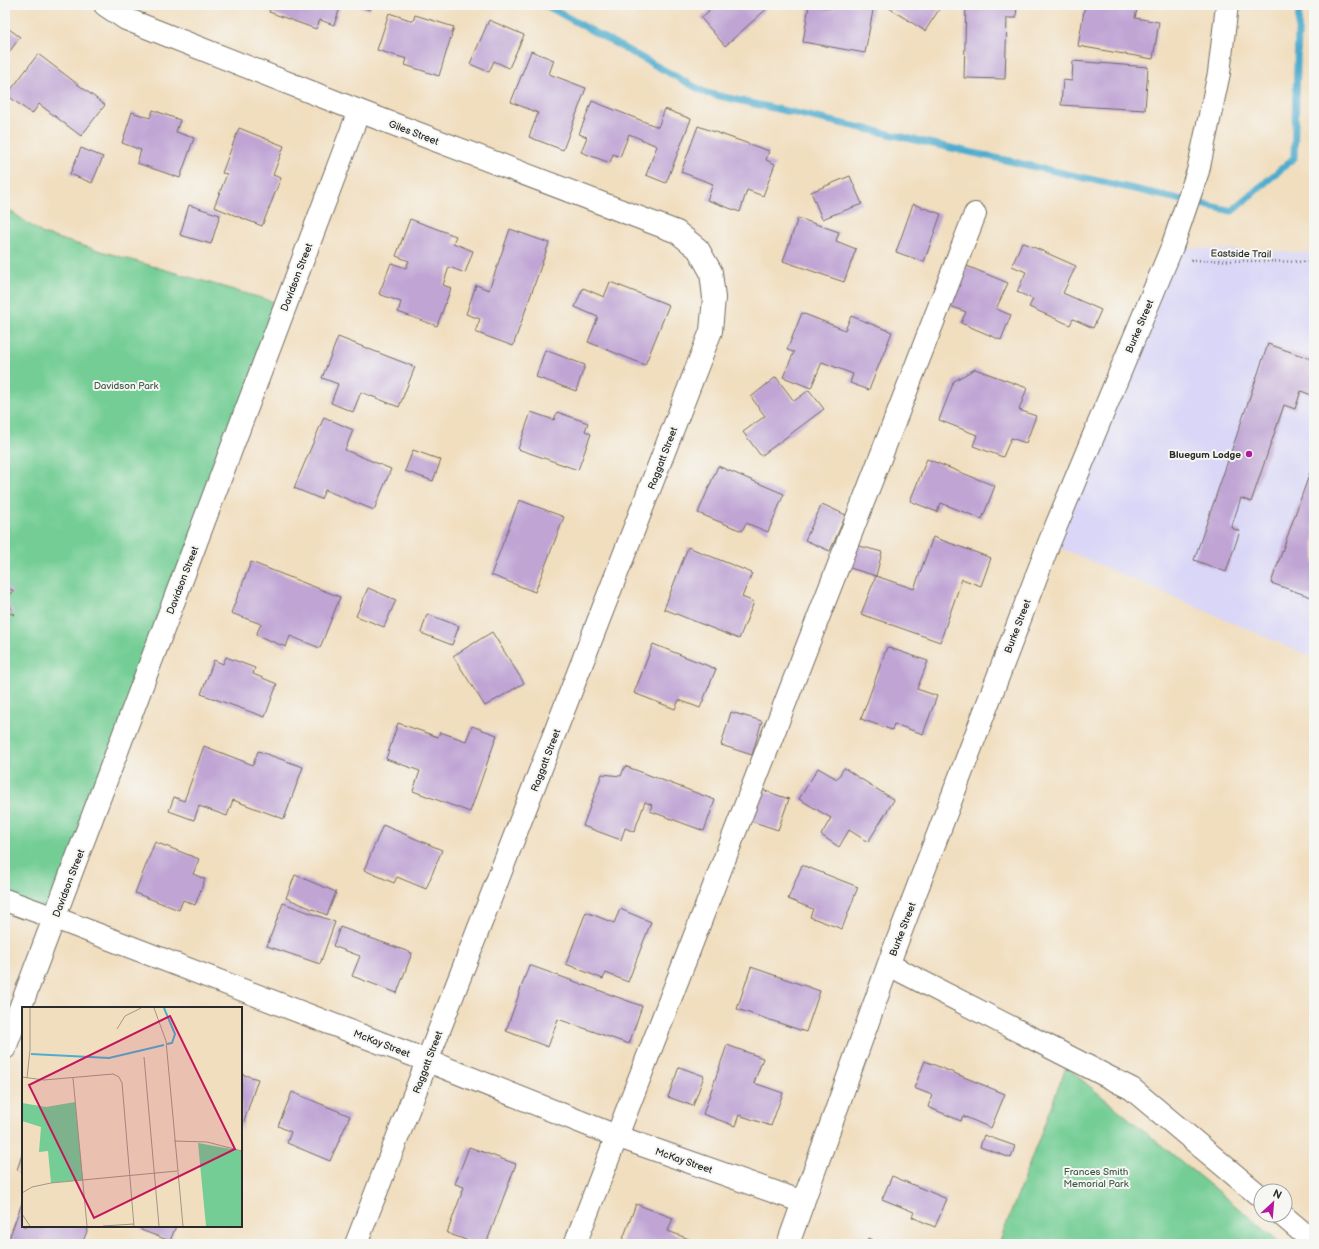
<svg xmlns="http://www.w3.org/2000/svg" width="1319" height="1249" font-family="'Balsamiq Sans',sans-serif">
	<rect width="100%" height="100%" fill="#f6f6f2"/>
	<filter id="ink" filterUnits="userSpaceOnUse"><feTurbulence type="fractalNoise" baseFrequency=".025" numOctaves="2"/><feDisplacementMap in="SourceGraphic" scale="8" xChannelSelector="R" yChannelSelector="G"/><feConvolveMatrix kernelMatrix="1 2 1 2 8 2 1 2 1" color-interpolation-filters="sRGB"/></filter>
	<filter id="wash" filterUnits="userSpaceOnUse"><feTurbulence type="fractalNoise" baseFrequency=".012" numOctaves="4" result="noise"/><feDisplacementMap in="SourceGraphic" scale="16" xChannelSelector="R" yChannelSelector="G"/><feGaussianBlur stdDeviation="0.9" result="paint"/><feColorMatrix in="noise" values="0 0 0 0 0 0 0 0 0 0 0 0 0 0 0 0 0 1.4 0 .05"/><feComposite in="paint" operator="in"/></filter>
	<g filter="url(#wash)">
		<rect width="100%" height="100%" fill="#f1debf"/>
		<polygon fill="#d9d6f7" points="1172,247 1314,253 1314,658 1049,543"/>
		<g fill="#73cd94" stroke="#4f7c60">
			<polygon points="5,207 43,234 285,305 55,918 5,900"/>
			<polygon points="1066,1067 1282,1244 999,1244"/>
		</g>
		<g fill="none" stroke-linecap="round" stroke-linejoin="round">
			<polyline stroke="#4eaccd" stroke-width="7" points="545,5 706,93 1232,211 1294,158 1299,5"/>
		</g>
		<g id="blocks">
			<g fill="#bfa4d4">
				<polygon points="271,5 341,5 334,25 320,20 316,29 269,12"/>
				<polygon points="355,5 371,5 370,10"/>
				<polygon points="704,5 771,5 725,46 701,18 709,11"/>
				<polygon points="809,5 835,9 836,5 874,5 865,53 803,42"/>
				<polygon points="891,5 942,5 925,31 889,8"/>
				<polygon points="966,5 1017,5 1016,18 1007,18 1005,79 964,78"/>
				<polygon points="1085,5 1138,5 1135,18 1159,22 1153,59 1078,46"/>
				<polygon points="389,13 413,21 415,15 454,27 439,76 405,65 407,59 377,50"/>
				<polygon points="489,20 524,35 509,68 494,61 489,72 470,64"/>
				<polygon points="5,26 20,37 5,58"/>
				<polygon points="531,51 554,60 549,74 586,88 563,150 529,137 538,113 511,102"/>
				<polygon points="38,54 105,105 81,136 39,104 32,114 7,95"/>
				<polygon points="1073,61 1148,67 1145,110 1061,105 1063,80 1072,81"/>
				<polygon points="5,65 10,69 5,76"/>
				<polygon points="592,101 658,127 665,109 691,119 666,183 646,175 657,146 629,134 620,157 613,154 610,163 581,152 587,137 579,134"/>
				<polygon points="153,110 180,120 176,132 194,138 180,178 137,163 141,150 122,143 132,112 150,118"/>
				<polygon points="698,126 769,151 766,160 775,164 763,196 747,190 740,212 707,200 713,184 681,172"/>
				<polygon points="239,128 284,146 273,175 281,178 262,226 214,207 227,174 222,173"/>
				<polygon points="81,148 103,157 92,183 70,174"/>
				<polygon points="850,176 862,204 822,219 811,192"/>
				<polygon points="913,204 941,214 924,262 896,252"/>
				<polygon points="189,205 220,215 211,244 180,235"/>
				<polygon points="798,218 839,232 836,241 856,249 844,282 783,261"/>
				<polygon points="410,219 456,236 453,243 473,251 465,273 449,267 443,285 451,288 437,326 398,312 401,302 379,294 391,263 406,268 409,261 396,256"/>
				<polygon points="510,229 549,243 513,346 475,332 480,319 466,314 476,285 489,290"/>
				<polygon points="1022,242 1076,266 1063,293 1101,310 1093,328 1073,319 1070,325 1029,307 1033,299 1017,292 1026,272 1012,266"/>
				<polygon points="967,266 1008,283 996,309 1011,315 1001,340 961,323 966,312 950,306"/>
				<polygon points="610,282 669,305 645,365 588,342 598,317 575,307 583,288 604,297"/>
				<polygon points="802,313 845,330 851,316 892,332 869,390 850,383 853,374 822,362 811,388 783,377 794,352 787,350"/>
				<polygon points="338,337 415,367 399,407 361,392 353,412 331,403 338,384 322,378"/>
				<polygon points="1268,344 1314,360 1314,396 1301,391 1295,409 1284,405 1251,502 1241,498 1231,528 1240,531 1226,572 1194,560"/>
				<polygon points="545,350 585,365 576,391 536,377"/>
				<polygon points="975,369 1027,388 1019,410 1036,416 1026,443 1011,438 1003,457 973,446 977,435 939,420 954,381"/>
				<polygon points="776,377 794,401 809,390 824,409 761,456 743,432 765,416 751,397"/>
				<polygon points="531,412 554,420 557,412 588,423 585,431 591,434 578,470 518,449"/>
				<polygon points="324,417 353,430 345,450 391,469 374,510 325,490 321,499 294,488"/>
				<polygon points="413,450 441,460 433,481 405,471"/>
				<polygon points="927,459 995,486 982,519 941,503 937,512 910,501"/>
				<polygon points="1314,461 1314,598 1271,583"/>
				<polygon points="718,466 784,494 768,532 746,523 742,531 698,513"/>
				<polygon points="519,500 564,517 535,592 491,575"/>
				<polygon points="822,504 846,515 830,551 805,540"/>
				<polygon points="933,537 991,558 981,586 962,579 940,642 861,614 876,576 914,589"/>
				<polygon points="856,545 882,552 876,576 850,568"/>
				<polygon points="688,547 752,573 742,597 754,602 739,639 664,609"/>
				<polygon points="251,562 340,597 320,648 290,636 286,647 256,635 261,624 231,613"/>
				<polygon points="5,587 14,591 6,596 14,615 5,611"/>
				<polygon points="368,588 396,600 384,627 356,616"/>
				<polygon points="427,614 459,626 452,645 421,633"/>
				<polygon points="492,632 524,683 485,706 453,656"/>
				<polygon points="653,644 716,669 700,708 679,700 675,709 634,693"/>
				<polygon points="887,647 928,661 917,689 937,696 923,734 894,724 892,730 861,719"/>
				<polygon points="226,657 255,668 253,674 277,684 265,717 201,694 214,660 223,664"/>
				<polygon points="731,712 762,721 752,755 721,745"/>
				<polygon points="398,723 438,737 440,732 466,741 472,726 497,735 470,812 413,791 420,771 386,759"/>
				<polygon points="204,746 253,765 258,751 303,767 284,819 233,800 227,816 199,806 194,820 169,811 174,797 184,801"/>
				<polygon points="625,766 715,800 704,831 650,811 652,805 645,802 634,832 625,828 621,840 583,826 602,774 621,776"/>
				<polygon points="818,768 837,779 844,768 894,800 868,842 849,830 839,847 821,835 831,818 799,799"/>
				<polygon points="762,790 789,799 778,830 751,821"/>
				<polygon points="383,825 442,850 426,889 397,877 394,883 364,870"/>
				<polygon points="155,842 199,859 193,874 205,879 195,905 183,900 179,910 135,893"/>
				<polygon points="802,865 858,887 842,929 810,917 813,909 788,899"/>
				<polygon points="295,875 336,892 327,915 286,898"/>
				<polygon points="283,903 335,922 320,964 267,946"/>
				<polygon points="620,909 651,922 628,982 606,973 603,979 566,964 586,912 614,923"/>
				<polygon points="340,927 412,953 397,993 352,976 360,956 333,946"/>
				<polygon points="529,965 642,1006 629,1044 558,1019 548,1047 506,1031"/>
				<polygon points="751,967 820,991 806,1032 737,1009"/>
				<polygon points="727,1045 763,1058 754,1083 783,1093 771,1126 739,1115 735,1126 703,1114"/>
				<polygon points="925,1061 1005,1094 991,1128 963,1116 961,1121 928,1107 932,1095 914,1088"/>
				<polygon points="679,1067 704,1076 693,1106 668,1097"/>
				<polygon points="241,1074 258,1079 241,1130"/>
				<polygon points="292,1092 350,1116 330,1161 287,1143 291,1132 278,1126"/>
				<polygon points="984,1135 1015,1146 1011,1158 980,1147"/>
				<polygon points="469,1147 516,1164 486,1244 477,1244 447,1233 464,1187 455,1184"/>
				<polygon points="23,1152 23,1172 17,1170"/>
				<polygon points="892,1176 947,1199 935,1227 912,1217 914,1212 882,1199"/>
				<polygon points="23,1200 23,1226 89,1226 82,1244 7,1244"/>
				<polygon points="636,1204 673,1218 668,1231 702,1244 621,1244"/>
				<polygon points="142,1226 176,1226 170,1241 141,1230"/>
				<polygon points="868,1238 882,1244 866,1244"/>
			</g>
		</g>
	</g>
	<g filter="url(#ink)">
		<use href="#blocks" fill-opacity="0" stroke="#706a5f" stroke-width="1"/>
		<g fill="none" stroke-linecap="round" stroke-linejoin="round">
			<defs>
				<g id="minor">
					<polyline points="105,5 126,19 359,111 677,232 698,249 711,272 714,298 711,331 356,1244"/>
					<polyline points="5,900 55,918 428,1061 616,1136 803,1202"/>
					<polyline points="889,965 1132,1089 1261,1197"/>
					<polyline points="5,1048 359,111"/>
					<polyline points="1282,1215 1314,1242"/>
					<polyline points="575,1244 975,214"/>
					<polyline points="788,1244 893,952 1049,543 1172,247 1198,171 1219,73 1227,5"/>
				</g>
			</defs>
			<use href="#minor" stroke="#706a5f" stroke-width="24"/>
			<polyline stroke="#706a5f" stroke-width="2.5" stroke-dasharray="1 3" stroke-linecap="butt" points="1191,260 1314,262"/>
			<use href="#minor" stroke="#fff" stroke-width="22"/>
		</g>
	</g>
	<circle fill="#b5179e" stroke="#f6f6f2" stroke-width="1.5" cx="1249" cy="454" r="4"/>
	<g text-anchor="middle" stroke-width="4" stroke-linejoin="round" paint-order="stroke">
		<g font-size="10" fill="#2b2b2b" stroke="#f6f6f2">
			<text transform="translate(414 132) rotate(21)" y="4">Giles Street</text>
			<text transform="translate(1241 253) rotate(1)" y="4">Eastside Trail</text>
			<text transform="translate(296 277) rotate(-69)" y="4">Davidson Street</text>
			<text transform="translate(1139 326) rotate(-67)" y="4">Burke Street</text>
			<text transform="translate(662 458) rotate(-69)" y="4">Raggatt Street</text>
			<text transform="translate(182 580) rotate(-69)" y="4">Davidson Street</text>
			<text transform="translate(1017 626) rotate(-69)" y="4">Burke Street</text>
			<text transform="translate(545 760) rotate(-69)" y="4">Raggatt Street</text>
			<text transform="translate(68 883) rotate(-69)" y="4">Davidson Street</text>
			<text transform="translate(902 929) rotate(-69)" y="4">Burke Street</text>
			<text transform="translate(382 1043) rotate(21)" y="4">McKay Street</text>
			<text transform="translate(427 1062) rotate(-69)" y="4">Raggatt Street</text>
			<text transform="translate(684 1160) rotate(19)" y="4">McKay Street</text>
		</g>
		<g font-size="10" fill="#415c4a" stroke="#f6f6f2">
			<text x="126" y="389">Davidson Park</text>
			<text x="1096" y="1175">Frances Smith<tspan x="1096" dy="12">Memorial Park</tspan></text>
		</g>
		<g font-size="10" font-weight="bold" fill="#2b2b2b" stroke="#f6f6f2" text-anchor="end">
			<text x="1241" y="458">Bluegum Lodge</text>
		</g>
	</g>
	<g transform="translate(22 1007)">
		<rect width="220" height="220" fill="#f1debf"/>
		<path d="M53 95 61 173 29 176 26 144 17 145 19 120 0 114V96L24 100ZM176 136 220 144V219H184Z" fill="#73cd94"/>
		<path fill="none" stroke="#4eaccd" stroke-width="2" d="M142 1 153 27 150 36 145 37M9 47 87 51 142 38"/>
		<path fill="none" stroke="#a29684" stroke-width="1" d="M132 1 144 34 161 219M95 22 103 9 119 1M122 50 137 219M0 70 22 73 91 67 97 70 100 76 112 219M5 71 8 43V1M51 71 65 219M220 118V133M152 134 185 135 220 144M0 186 10 180 29 176 155 164M0 207 8 219M81 219 112 217"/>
		<path fill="#c2185b" fill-opacity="0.15" stroke="#c2185b" stroke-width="2" d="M148 9 213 142 72 211 7 78Z"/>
		<rect width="220" height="220" fill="none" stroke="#2b2b2b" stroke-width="2"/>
	</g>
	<rect width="1319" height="1249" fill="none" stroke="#f6f6f2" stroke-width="20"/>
	<g transform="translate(1273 1203) rotate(26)"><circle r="19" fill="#f6f6f2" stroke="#a5a5a2"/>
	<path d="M0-3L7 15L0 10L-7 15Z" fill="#b5179e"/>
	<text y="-6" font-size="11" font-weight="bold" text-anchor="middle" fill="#2b2b2b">N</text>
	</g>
</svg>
